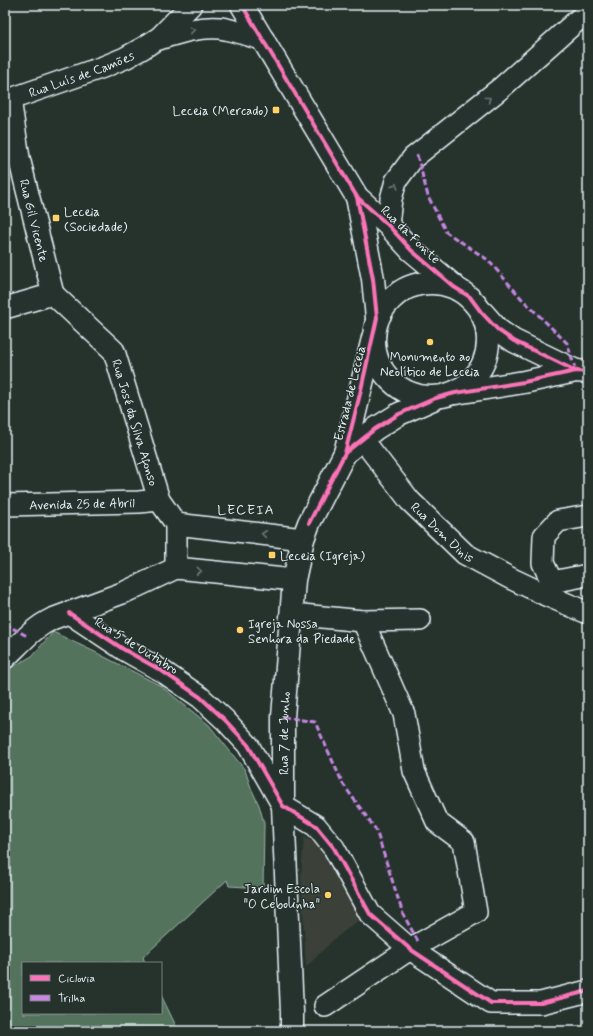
<svg xmlns="http://www.w3.org/2000/svg" width="593" height="1036" font-family="Mynerve,sans-serif">
	<rect width="100%" height="100%" fill="#26332d"/>
	<filter id="ink" filterUnits="userSpaceOnUse"><feTurbulence type="fractalNoise" baseFrequency=".025" numOctaves="2"/><feDisplacementMap in="SourceGraphic" scale="8" xChannelSelector="R" yChannelSelector="G"/><feConvolveMatrix kernelMatrix="1 2 1 2 8 2 1 2 1" color-interpolation-filters="sRGB"/></filter>
	<g filter="url(#ink)">
		<polygon fill="#3a4039" points="304,837 329,851 364,916 333,940 306,967 301,875"/>
		<polygon fill="#53735d" stroke="#9eb2aa" points="53,632 97,653 161,686 209,725 245,770 251,788 259,805 264,823 263,888 229,886 227,880 143,957 145,963 23,963 23,1013 161,1013 161,995 177,1028 177,1031 5,1031 5,675 9,669 32,656"/>
		<g fill="none" stroke-linecap="round" stroke-linejoin="round">
			<defs>
				<g id="street">
					<path d="M159 39C178 33 199 26 220 28 235 30 250 36 264 40"/>
					<path id="s1" d="M10 99 19 158 53 294"/>
					<path id="s2" d="M5 101 103 67 125 58 143 48 160 37 191 5"/>
					<polyline points="388,225 391,199 396,181 413,158 501,88 588,11"/>
					<path id="s3" d="M53 294 114 351 159 500 176 524"/>
					<polyline points="5,308 53,294"/>
					<path id="s4" d="M363 440 410 501 465 554 510 578 546 595"/>
					<path id="s5" d="M5 505 139 502 159 500"/>
					<polyline points="588,516 558,521 544,536 543,563 552,582 588,575"/>
					<polyline points="176,524 176,568 294,580"/>
					<polyline points="176,524 303,539"/>
					<polyline points="551,583 546,595 588,613"/>
					<polyline points="69,613 123,649 162,671 200,697 225,720 248,745 283,806 316,826 334,848 370,914 410,949 491,1003 541,1003 588,991"/>
					<polyline points="292,614 363,621 420,620"/>
					<path d="M5 658C20 644 33 628 52 619L125 592 176 568"/>
					<polyline points="325,1006 410,949 476,912 464,842 437,822 414,771 404,714 363,621"/>
				</g>
				<g id="secondary">
					<polyline points="242,5 357,197 388,225 411,250 454,286"/>
					<polyline points="357,197 373,279 377,318"/>
					<circle cx="431" cy="340" r="57"/>
					<polyline points="483,313 498,330 514,341 576,371"/>
					<polyline points="456,393 524,382 576,371 588,372"/>
					<polyline points="345,453 375,429 399,414 435,398"/>
					<path id="s6" d="M292 1031V1012L283 806V717L294 580 303 539 309 523 345 453 373 338"/>
				</g>
			</defs>
			<use href="#street" stroke="#e8f1f8" stroke-width="24"/>
			<use href="#secondary" stroke="#e8f1f8" stroke-width="25"/>
			<use href="#street" stroke="#26332d" stroke-width="21"/>
			<use href="#secondary" stroke="#26332d" stroke-width="22"/>
			<g stroke="#c787e3" stroke-width="3" stroke-dasharray="6 3" stroke-linecap="butt">
				<polyline points="417,155 428,196 446,232 488,260 522,299 567,343 576,371"/>
				<polyline points="5,624 27,636"/>
				<polyline points="283,717 315,722 343,784 376,830 403,914 419,943"/>
			</g>
			<defs>
				<g id="cycleway">
					<polyline points="242,5 357,197 388,225 411,250 454,287 470,297 481,312 498,330 514,341 576,371"/>
					<polyline points="345,453 375,429 399,414 436,398 455,393 524,382 576,371 588,372"/>
					<polyline points="309,523 345,453 360,394 377,318 373,279 357,197"/>
					<polyline points="69,613 123,649 162,671 200,697 225,720 248,745 283,806 316,826 334,848 370,914 410,949 491,1003 541,1003 588,991"/>
				</g>
			</defs>
			<use href="#cycleway" stroke="#26332d" stroke-width="6"/>
			<use href="#cycleway" stroke="#fb73b8" stroke-width="4"/>
		</g>
		<defs><path id="oneway-chevron" d="M-2-3.5L2.5 0L-2 3.5" fill="none" stroke-width="1.6" stroke-linecap="round" stroke-linejoin="round"/></defs>
		<g stroke="#6a7674">
			<use href="#oneway-chevron" transform="translate(192 30) rotate(-9)"/>
			<use href="#oneway-chevron" transform="translate(488 99) rotate(-38)"/>
			<use href="#oneway-chevron" transform="translate(395 186) rotate(-71)"/>
			<use href="#oneway-chevron" transform="translate(264 534) rotate(-174)"/>
			<use href="#oneway-chevron" transform="translate(199 571) rotate(6)"/>
		</g>
	</g>
	<g fill="#ffd166" stroke="#26332d" stroke-width="1.5">
		<rect x="272" y="106" width="8" height="8" rx="2"/>
		<rect x="52" y="214" width="8" height="8" rx="2"/>
		<circle cx="430" cy="342" r="4"/>
		<rect x="268" y="551" width="8" height="8" rx="2"/>
		<circle cx="240" cy="630" r="4"/>
		<circle cx="328" cy="895" r="4"/>
	</g>
	<g text-anchor="middle" stroke-width="3" stroke-linejoin="round" paint-order="stroke">
		<g font-size="13" fill="#e8f1f8" stroke="#26332d">
			<text dy="5" stroke="none"><textPath href="#s2" startOffset="81">Rua Luís de Camões</textPath></text>
			<text dy="5" stroke="none"><textPath href="#s1" startOffset="124">Rua Gil Vicente</textPath></text>
			<text transform="translate(411 234) rotate(44)" y="5">Rua da Fonte</text>
			<text transform="translate(349 393) rotate(-76)" y="5">Estrada de Leceia</text>
			<text dy="5" stroke="none"><textPath href="#s3" startOffset="158">Rua José da Silva Afonso</textPath></text>
			<text dy="5" stroke="none"><textPath href="#s5" startOffset="77">Avenida 25 de Abril</textPath></text>
			<text dy="5" stroke="none"><textPath href="#s4" startOffset="122">Rua Dom Dinis</textPath></text>
			<text transform="translate(137 645) rotate(32)" y="5">Rua 5 de Outubro</text>
			<text dy="5" stroke="none"><textPath href="#s6" startOffset="298">Rua 7 de Junho</textPath></text>
		</g>
		<g font-size="13" fill="#e8f1f8" stroke="#26332d" text-anchor="start">
			<text x="268" y="115" text-anchor="end">Leceia (Mercado)</text>
			<text x="64" y="216">Leceia<tspan x="64" dy="15">(Sociedade)</tspan></text>
			<text x="430" y="361" text-anchor="middle">Monumento ao<tspan x="430" dy="15">Neolítico de Leceia</tspan></text>
			<text x="280" y="560">Leceia (Igreja)</text>
			<text x="248" y="628">Igreja Nossa<tspan x="248" dy="15">Senhora da Piedade</tspan></text>
			<text x="320" y="893" text-anchor="end">Jardim Escola<tspan x="320" dy="15">"O Cebolinha"</tspan></text>
		</g>
		<g font-size="14" letter-spacing="1" fill="#e8f1f8" stroke="#26332d">
			<text x="246" y="514">LECEIA</text>
		</g>
	</g>
	<rect width="593" height="1036" fill="none" stroke="#26332d" stroke-width="20"/>
	<rect x="10" y="10" width="573" height="1016" fill="none" stroke="#e8f1f8" stroke-width="1.5" filter="url(#ink)"/>
	<rect x="22" y="962" width="140" height="52" fill="#26332d" stroke="#747f7e"/>
	<rect x="30" y="975" width="20" height="6" fill="#fb73b8" stroke="#747f7e"/>
	<text x="58" y="982" font-size="12" fill="#e8f1f8">Ciclovia</text>
	<rect x="30" y="995" width="20" height="6" fill="#c787e3" stroke="#747f7e"/>
	<text x="58" y="1002" font-size="12" fill="#e8f1f8">Trilha</text>
</svg>
